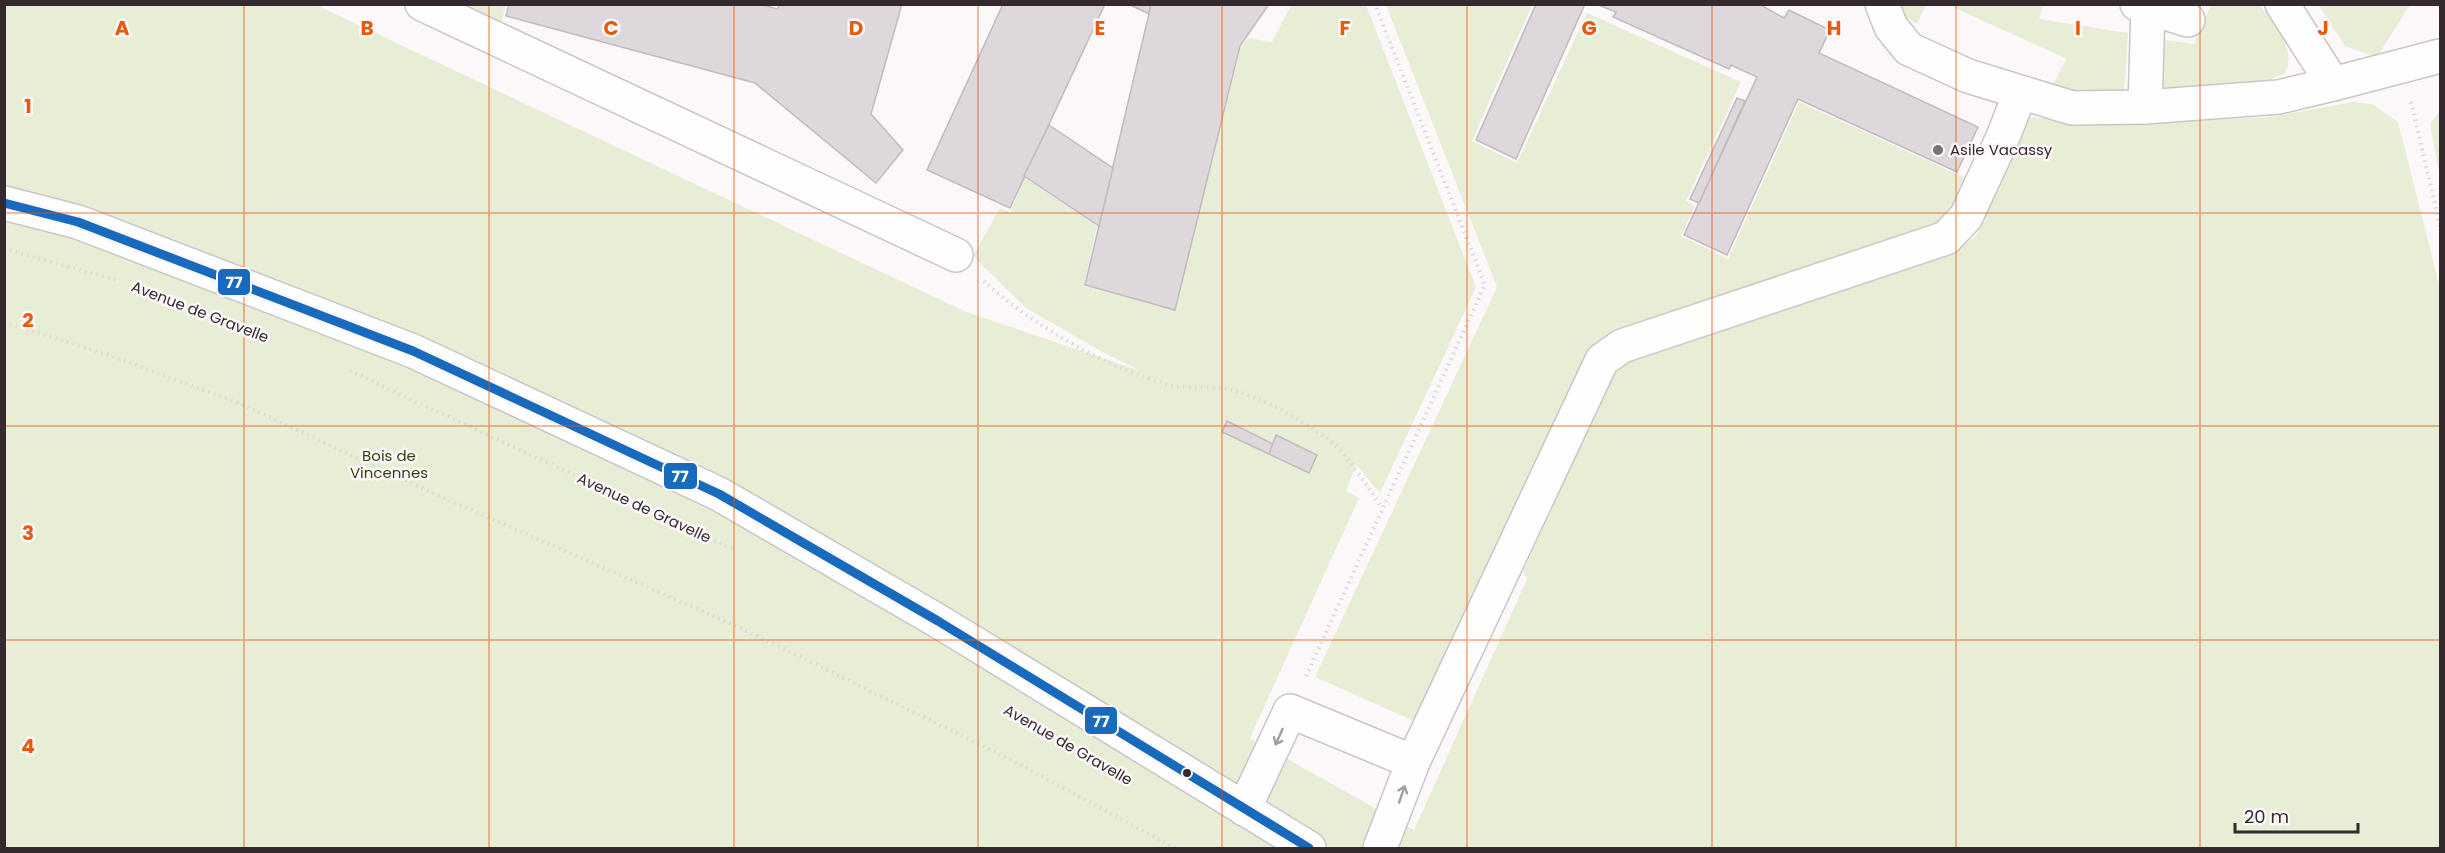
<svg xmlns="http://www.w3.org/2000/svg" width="2445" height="853" font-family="Poppins,sans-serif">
	<rect width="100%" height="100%" fill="#fcf8fa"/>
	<g fill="#e7eed5">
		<polygon points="5,5 316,5 964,311 1141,371 1097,349 1026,308 973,256 1000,208 1010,212 1025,178 1097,226 1084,286 1175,310 1241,47 1248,38 1272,42 1291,5 1366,5 1476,287 1380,493 1356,465 1346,491 1359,498 1250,738 1414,830 1527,579 1523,572 1607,388 1620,366 1634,358 1954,252 1977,235 2008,162 2019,116 2106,125 2271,117 2353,102 2372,104 2398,122 2440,288 2440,848 5,848"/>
		<polygon points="466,5 506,5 501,22"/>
		<polygon points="1386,5 1532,5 1472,141 1517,163 1587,13 1741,82 1686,201 1695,206 1681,236 1728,259 1799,102 1968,179 1961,198 1937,223 1620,328 1595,342 1416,722 1315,677 1497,287"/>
		<polygon points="1896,5 1926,5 1917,24 1904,16"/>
		<polygon points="1948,5 2043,5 2039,19 2128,33 2124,94 2064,94 2055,89 2054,82 2067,59"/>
		<path d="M2211 5H2260C2272 23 2298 50 2285 73L2265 82 2162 90 2158 39 2194 44Z"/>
		<polygon points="2319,5 2410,5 2377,57 2345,46"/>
		<polygon points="2440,111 2440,178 2430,123"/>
	</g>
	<g fill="#ded7db" stroke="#c1babe" stroke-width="1.5">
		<polygon points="509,4 760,4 777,9 781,4 902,4 871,114 903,150 876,183 755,83 506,16"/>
		<polygon points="1003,4 1105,4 1010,208 927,170"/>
		<polygon points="1128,4 1151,4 1149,14"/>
		<polygon points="1269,4 1240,46 1175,310 1085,285 1151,5"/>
		<polygon points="1536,4 1585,4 1516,159 1476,140"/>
		<polygon points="1596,4 1759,4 1784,18 1789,10 1830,30 1819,53 1978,127 1957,172 1798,99 1727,255 1684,235 1757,77 1731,65 1729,69 1613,17 1616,12"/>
		<polygon points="1737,98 1745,101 1699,203 1690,199"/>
		<polygon points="1049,125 1113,168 1099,226 1024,176"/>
		<polygon points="1227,421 1273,444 1269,454 1222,432"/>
		<polygon points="1276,435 1317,455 1309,473 1269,454"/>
	</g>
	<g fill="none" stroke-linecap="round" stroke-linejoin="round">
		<defs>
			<g id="minor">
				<polyline points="422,4 956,255"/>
				<polyline points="1882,4 1891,27 1909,49 1968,76 2072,108 2145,107 2279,97 2333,84"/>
				<polyline points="2137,4 2188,20"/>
				<polyline points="2282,4 2333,84 2440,56"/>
				<polyline points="2145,107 2148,8"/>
				<polyline points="4,203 78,222 413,351 719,494 938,621 1309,848"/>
				<polyline points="1413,762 1602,360 1622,346 1946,238 1966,217 2003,137 2020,93"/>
				<polyline points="1244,809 1290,711 1413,762 1380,848"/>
			</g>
		</defs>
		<use href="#minor" stroke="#cbc4c8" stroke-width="36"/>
		<g stroke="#d9d8d8" stroke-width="4" stroke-dasharray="1.5 4.5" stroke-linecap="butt">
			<polyline points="2411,102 2440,226"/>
			<polyline points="4,249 117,280"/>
			<path d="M984 281C1030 324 1108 369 1169 385 1189 390 1212 385 1232 390 1267 399 1305 422 1333 443 1347 454 1371 492 1382 508"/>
			<polyline points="4,322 114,357 241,404 446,499 743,629 1013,761 1175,848"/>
			<polyline points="350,371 735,550"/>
			<polyline points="1306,676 1485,285 1375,4"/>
		</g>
		<use href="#minor" stroke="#fffefe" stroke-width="33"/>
		<defs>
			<polyline id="bus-1" points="4,203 78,222 413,351 719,494 938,621 1309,848"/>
		</defs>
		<use href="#bus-1" stroke="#fdf7fa" stroke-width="14"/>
		<use href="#bus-1" stroke="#186abd" stroke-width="9"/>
	</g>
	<defs><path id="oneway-shaft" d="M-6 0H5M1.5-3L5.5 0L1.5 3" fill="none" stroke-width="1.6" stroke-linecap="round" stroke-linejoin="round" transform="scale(1.5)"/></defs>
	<g stroke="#a39ea0">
		<use href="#oneway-shaft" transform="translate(1279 737) rotate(114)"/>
		<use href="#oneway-shaft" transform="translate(1402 794) rotate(-71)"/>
	</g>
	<path fill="none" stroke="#e8590c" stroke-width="1.5" stroke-opacity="0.55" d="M244 4V848M489 4V848M734 4V848M978 4V848M1222 4V848M1467 4V848M1712 4V848M1956 4V848M2200 4V848M4 213H2440M4 426H2440M4 640H2440"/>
	<circle fill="#797175" stroke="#fdf7fa" stroke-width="2" cx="1938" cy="150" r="6"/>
	<circle fill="#33292e" stroke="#fdf7fa" stroke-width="2" cx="1187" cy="773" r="5"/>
	<g text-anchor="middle" stroke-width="5" stroke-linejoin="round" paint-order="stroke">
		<g font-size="15" fill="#33292e" stroke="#fdf7fa" text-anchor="start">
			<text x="1950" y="155">Asile Vacassy</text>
		</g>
		<g font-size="15" fill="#33292e" stroke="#fdf7fa">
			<text transform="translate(200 312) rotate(21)" y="5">Avenue de Gravelle</text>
			<text transform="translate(644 508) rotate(25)" y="5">Avenue de Gravelle</text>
			<text transform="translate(1068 745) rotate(30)" y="5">Avenue de Gravelle</text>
		</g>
		<g font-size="15" fill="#34420a" stroke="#fdf7fa">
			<text x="389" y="461">Bois de<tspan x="389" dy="17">Vincennes</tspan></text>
		</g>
	</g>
	<g font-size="20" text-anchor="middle" font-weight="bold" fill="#e8590c" stroke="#fdf7fa" stroke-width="5" stroke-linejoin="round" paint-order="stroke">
		<text x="122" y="35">A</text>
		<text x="367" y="35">B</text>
		<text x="611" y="35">C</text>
		<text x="856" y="35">D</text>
		<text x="1100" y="35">E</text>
		<text x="1345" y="35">F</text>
		<text x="1589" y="35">G</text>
		<text x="1834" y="35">H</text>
		<text x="2078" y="35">I</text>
		<text x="2323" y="35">J</text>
		<text x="28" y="113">1</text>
		<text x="28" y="327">2</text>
		<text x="28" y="540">3</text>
		<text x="28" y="753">4</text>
	</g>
	<g stroke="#fdf7fa" stroke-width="2">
		<rect x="217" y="268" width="34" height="28" rx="6" fill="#186abd"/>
		<rect x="663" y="462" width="35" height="28" rx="6" fill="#186abd"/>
		<rect x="1084" y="706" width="34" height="29" rx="6" fill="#186abd"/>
	</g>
	<g font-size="16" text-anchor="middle" font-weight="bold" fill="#fff">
		<text x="234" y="288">77</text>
		<text x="680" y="482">77</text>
		<text x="1101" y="727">77</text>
	</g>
	<rect width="2445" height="853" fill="none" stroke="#33292e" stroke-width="12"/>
	<path d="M2235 823v9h123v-9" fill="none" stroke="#33292e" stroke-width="3"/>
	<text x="2244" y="823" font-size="18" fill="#33292e" stroke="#fdf7fa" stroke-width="4.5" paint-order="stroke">20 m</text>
</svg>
